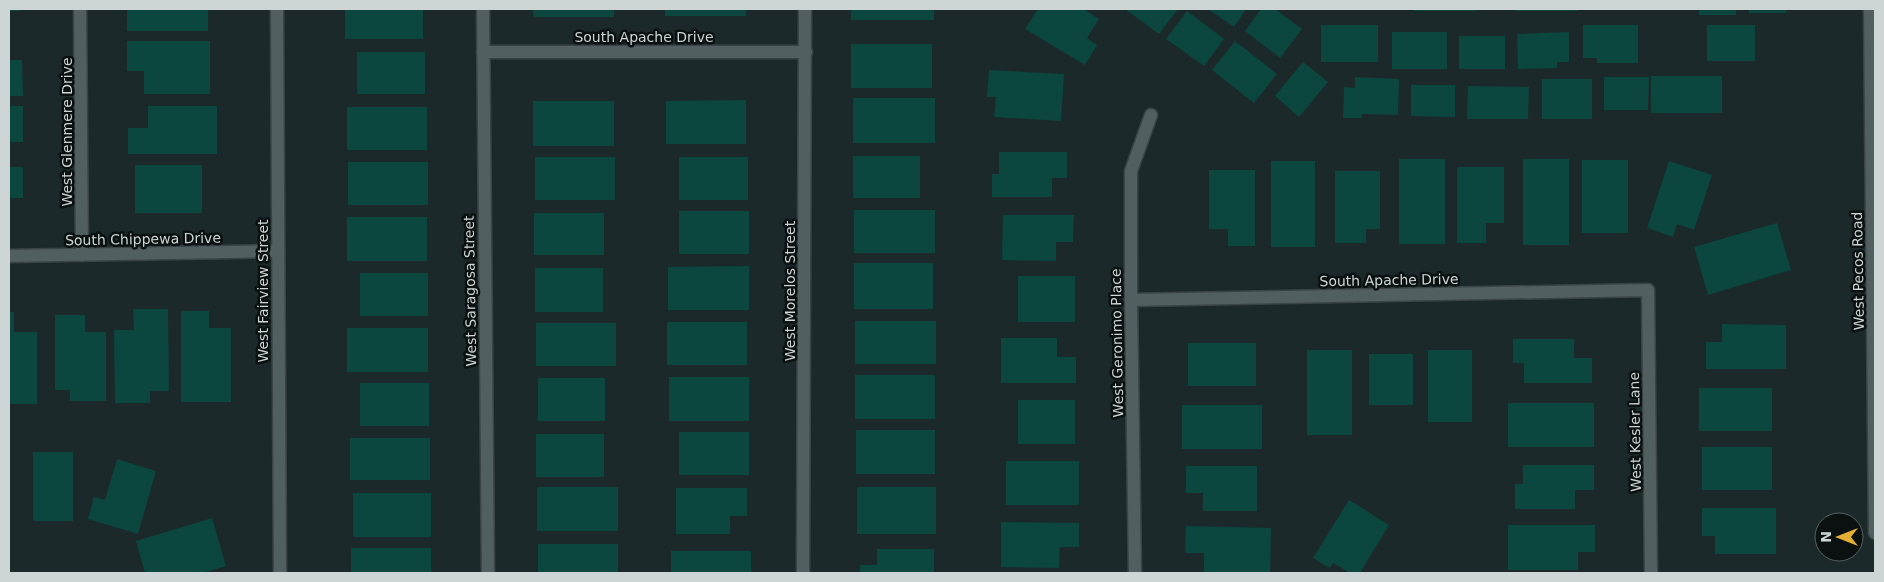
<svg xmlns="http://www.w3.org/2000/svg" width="1884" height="582" font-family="'DejaVu Sans',sans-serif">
	<rect width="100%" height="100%" fill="#1c292b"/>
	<g fill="#0b463f">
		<rect x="9" y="9" width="11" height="2"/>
		<rect x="127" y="9" width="81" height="22"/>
		<rect x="345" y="9" width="78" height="30"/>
		<rect x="533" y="9" width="81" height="8"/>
		<rect x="665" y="9" width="81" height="7"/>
		<rect x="851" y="9" width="83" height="11"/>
		<polygon points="1038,9 1083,9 1099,19 1087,38 1097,45 1085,65 1025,29"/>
		<polygon points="1125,9 1178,9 1159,34"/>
		<polygon points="1208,9 1246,9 1234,27"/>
		<polygon points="1261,9 1275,9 1302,29 1280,58 1245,31"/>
		<rect x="1414" y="9" width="63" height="2"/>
		<rect x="1515" y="9" width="63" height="2"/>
		<rect x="1699" y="9" width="37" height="6"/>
		<rect x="1749" y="9" width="37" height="4"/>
		<polygon points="1187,11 1224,39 1204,66 1166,39"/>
		<rect x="1321" y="25" width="57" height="37"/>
		<polygon points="1583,25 1638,25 1638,63 1597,63 1597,58 1583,58"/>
		<rect x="1707" y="25" width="48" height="36"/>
		<rect x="1392" y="32" width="55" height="37"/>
		<polygon points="1569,32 1569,62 1557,62 1557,68 1518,69 1517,34"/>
		<rect x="1459" y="36" width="46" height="33"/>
		<polygon points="127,41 210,41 210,94 144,94 144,71 127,71"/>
		<polygon points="1235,41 1277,74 1254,103 1212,70"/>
		<rect x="851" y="44" width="81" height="44"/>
		<rect x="357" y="52" width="68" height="42"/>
		<polygon points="9,60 22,60 23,96 9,96"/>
		<polygon points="1303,62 1328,82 1299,117 1275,96"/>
		<polygon points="989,70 1064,74 1061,121 994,117 996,97 987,97"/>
		<rect x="1651" y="76" width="71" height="37"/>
		<polygon points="1355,77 1399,79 1398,115 1362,114 1362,118 1343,118 1344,87 1355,88"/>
		<polygon points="1604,77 1649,77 1648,110 1604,110"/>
		<rect x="1542" y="79" width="50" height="40"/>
		<polygon points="1411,85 1455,85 1455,117 1411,116"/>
		<polygon points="1468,86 1529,87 1528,119 1467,119"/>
		<rect x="853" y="98" width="82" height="45"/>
		<polygon points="746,100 746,144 666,144 666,101"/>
		<rect x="533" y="101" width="81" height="45"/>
		<rect x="9" y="106" width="14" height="36"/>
		<polygon points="148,106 217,106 217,154 128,154 128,128 148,128"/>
		<rect x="347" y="107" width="80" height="43"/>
		<polygon points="999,152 1067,152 1067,178 1052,178 1052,197 992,197 992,174 999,174"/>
		<rect x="853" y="156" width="67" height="42"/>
		<rect x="535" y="157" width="80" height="43"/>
		<rect x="679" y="157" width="69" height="43"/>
		<rect x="1399" y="159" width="46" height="85"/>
		<rect x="1523" y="159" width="46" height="86"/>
		<rect x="1582" y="160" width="46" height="73"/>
		<rect x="1271" y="161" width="44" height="86"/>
		<polygon points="1669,161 1712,175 1694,230 1677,224 1673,237 1647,228"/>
		<rect x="348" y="162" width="80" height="43"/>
		<rect x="135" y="165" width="67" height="48"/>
		<rect x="9" y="167" width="14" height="31"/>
		<polygon points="1457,167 1504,167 1504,223 1486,223 1486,243 1457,243"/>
		<polygon points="1209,170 1255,170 1255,246 1228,246 1228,229 1209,229"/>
		<polygon points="1335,171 1380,171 1380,229 1366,229 1366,243 1335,243"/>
		<rect x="854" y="210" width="81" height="43"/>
		<rect x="679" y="211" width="70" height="43"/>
		<rect x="534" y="213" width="70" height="42"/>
		<polygon points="1003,215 1074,215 1073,242 1056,242 1056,261 1002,260"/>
		<rect x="347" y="217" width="80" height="44"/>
		<polygon points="1777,223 1791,270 1708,295 1694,247"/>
		<rect x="854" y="263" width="79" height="46"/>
		<polygon points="749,266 749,310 668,310 668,267"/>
		<rect x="535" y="268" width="68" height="44"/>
		<rect x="360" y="273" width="68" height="43"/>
		<rect x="1018" y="276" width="57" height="46"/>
		<polygon points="133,309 168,309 169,391 150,391 150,403 115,403 114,330 134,330"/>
		<polygon points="181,311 209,311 209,328 231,328 231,402 181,402"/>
		<polygon points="9,312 14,312 14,332 37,332 37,404 9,404"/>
		<polygon points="55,315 85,315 85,332 106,332 106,401 70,401 70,390 55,390"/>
		<rect x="855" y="321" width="81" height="43"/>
		<rect x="667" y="322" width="80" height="43"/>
		<rect x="536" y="323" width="80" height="43"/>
		<polygon points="1722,324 1786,325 1786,369 1706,369 1706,342 1722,342"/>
		<rect x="347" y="328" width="81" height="44"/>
		<polygon points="1001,338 1057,338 1057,357 1076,357 1076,383 1001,383"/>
		<polygon points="1513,339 1574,339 1574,358 1592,358 1592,383 1524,383 1524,363 1513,363"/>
		<rect x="1188" y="343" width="68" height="43"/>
		<rect x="1307" y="350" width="45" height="85"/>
		<rect x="1428" y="350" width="44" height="72"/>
		<rect x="1369" y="354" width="44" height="51"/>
		<rect x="855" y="375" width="80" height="44"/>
		<rect x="669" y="377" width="80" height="44"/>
		<rect x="538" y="378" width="67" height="43"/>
		<rect x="360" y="383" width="69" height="43"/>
		<rect x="1699" y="388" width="73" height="43"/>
		<rect x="1018" y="400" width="57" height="44"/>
		<rect x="1508" y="403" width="86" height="44"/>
		<rect x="1182" y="405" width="80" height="44"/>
		<rect x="856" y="430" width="79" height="44"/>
		<rect x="679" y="432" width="70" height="43"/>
		<rect x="536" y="434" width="68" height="43"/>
		<rect x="350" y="438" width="80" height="42"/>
		<rect x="1702" y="447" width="70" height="43"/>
		<rect x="33" y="452" width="40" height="69"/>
		<polygon points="117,459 156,471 138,534 88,519 94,497 105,500"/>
		<rect x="1006" y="461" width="73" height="44"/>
		<polygon points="1523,465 1594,465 1594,490 1575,490 1575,509 1515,509 1515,484 1523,484"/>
		<polygon points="1186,466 1257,466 1257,511 1203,511 1203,493 1186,493"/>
		<rect x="537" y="487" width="81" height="44"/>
		<rect x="857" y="487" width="79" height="47"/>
		<polygon points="676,488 747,488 747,516 730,516 730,534 676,534"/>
		<rect x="353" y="493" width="78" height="44"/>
		<polygon points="1349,500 1389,525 1360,573 1350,573 1333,563 1330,568 1313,558"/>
		<polygon points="1702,508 1776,508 1776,554 1715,554 1715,536 1702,536"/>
		<polygon points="212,518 226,566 203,573 145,573 136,541"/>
		<polygon points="1001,522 1079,523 1079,547 1060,547 1059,568 1001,567"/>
		<polygon points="1508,525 1595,525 1595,552 1578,552 1578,570 1508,570"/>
		<polygon points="1186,526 1271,528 1270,573 1204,573 1204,553 1185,553"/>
		<rect x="538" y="544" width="80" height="29"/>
		<rect x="351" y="548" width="80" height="25"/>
		<polygon points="877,549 934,549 934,573 860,573 860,565 877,565"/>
		<rect x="671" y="551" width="80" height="22"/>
	</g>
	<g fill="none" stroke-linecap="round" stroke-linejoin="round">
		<defs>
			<g id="minor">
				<polyline points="80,9 82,255"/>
				<polyline points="277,9 280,573"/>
				<polyline points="483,9 488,573"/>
				<polyline points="483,52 806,52"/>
				<polyline points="9,256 278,251"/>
				<polyline points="1131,300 1648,290 1651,573"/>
				<polyline points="803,573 805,9"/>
				<polyline points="1135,573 1131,300 1131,171 1151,115"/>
			</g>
			<polyline id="secondary" points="1870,9 1875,533"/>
		</defs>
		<use href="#minor" stroke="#3a4446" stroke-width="15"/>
		<use href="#secondary" stroke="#3a4446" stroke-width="15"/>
		<use href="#minor" stroke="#515f61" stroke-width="12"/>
		<use href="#secondary" stroke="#515f61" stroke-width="12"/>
	</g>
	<g text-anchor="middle" stroke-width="5" stroke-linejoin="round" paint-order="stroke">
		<g font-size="14" fill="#cdd5d6" stroke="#0b1011">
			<text x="644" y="42">South Apache Drive</text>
			<text transform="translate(67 132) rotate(-90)" y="5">West Glenmere Drive</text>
			<text transform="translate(143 239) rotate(-1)" y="5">South Chippewa Drive</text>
			<text transform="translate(1858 271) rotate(-91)" y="5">West Pecos Road</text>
			<text transform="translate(1389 280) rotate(-1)" y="5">South Apache Drive</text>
			<text transform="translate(263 291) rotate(-90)" y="5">West Fairview Street</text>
			<text transform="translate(470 291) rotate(-91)" y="5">West Saragosa Street</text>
			<text transform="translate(790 291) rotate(-90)" y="5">West Morelos Street</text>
			<text transform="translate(1117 343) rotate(-91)" y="5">West Geronimo Place</text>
			<text transform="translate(1635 432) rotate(-91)" y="5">West Kesler Lane</text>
		</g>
	</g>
	<rect width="1884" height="582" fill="none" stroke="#cdd5d6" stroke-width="20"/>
	<g transform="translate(1839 537) rotate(270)"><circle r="24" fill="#0b1011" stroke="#595f60"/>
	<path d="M0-4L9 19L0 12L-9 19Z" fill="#e2ae34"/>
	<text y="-8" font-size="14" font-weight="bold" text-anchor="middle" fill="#cdd5d6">N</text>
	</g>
</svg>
